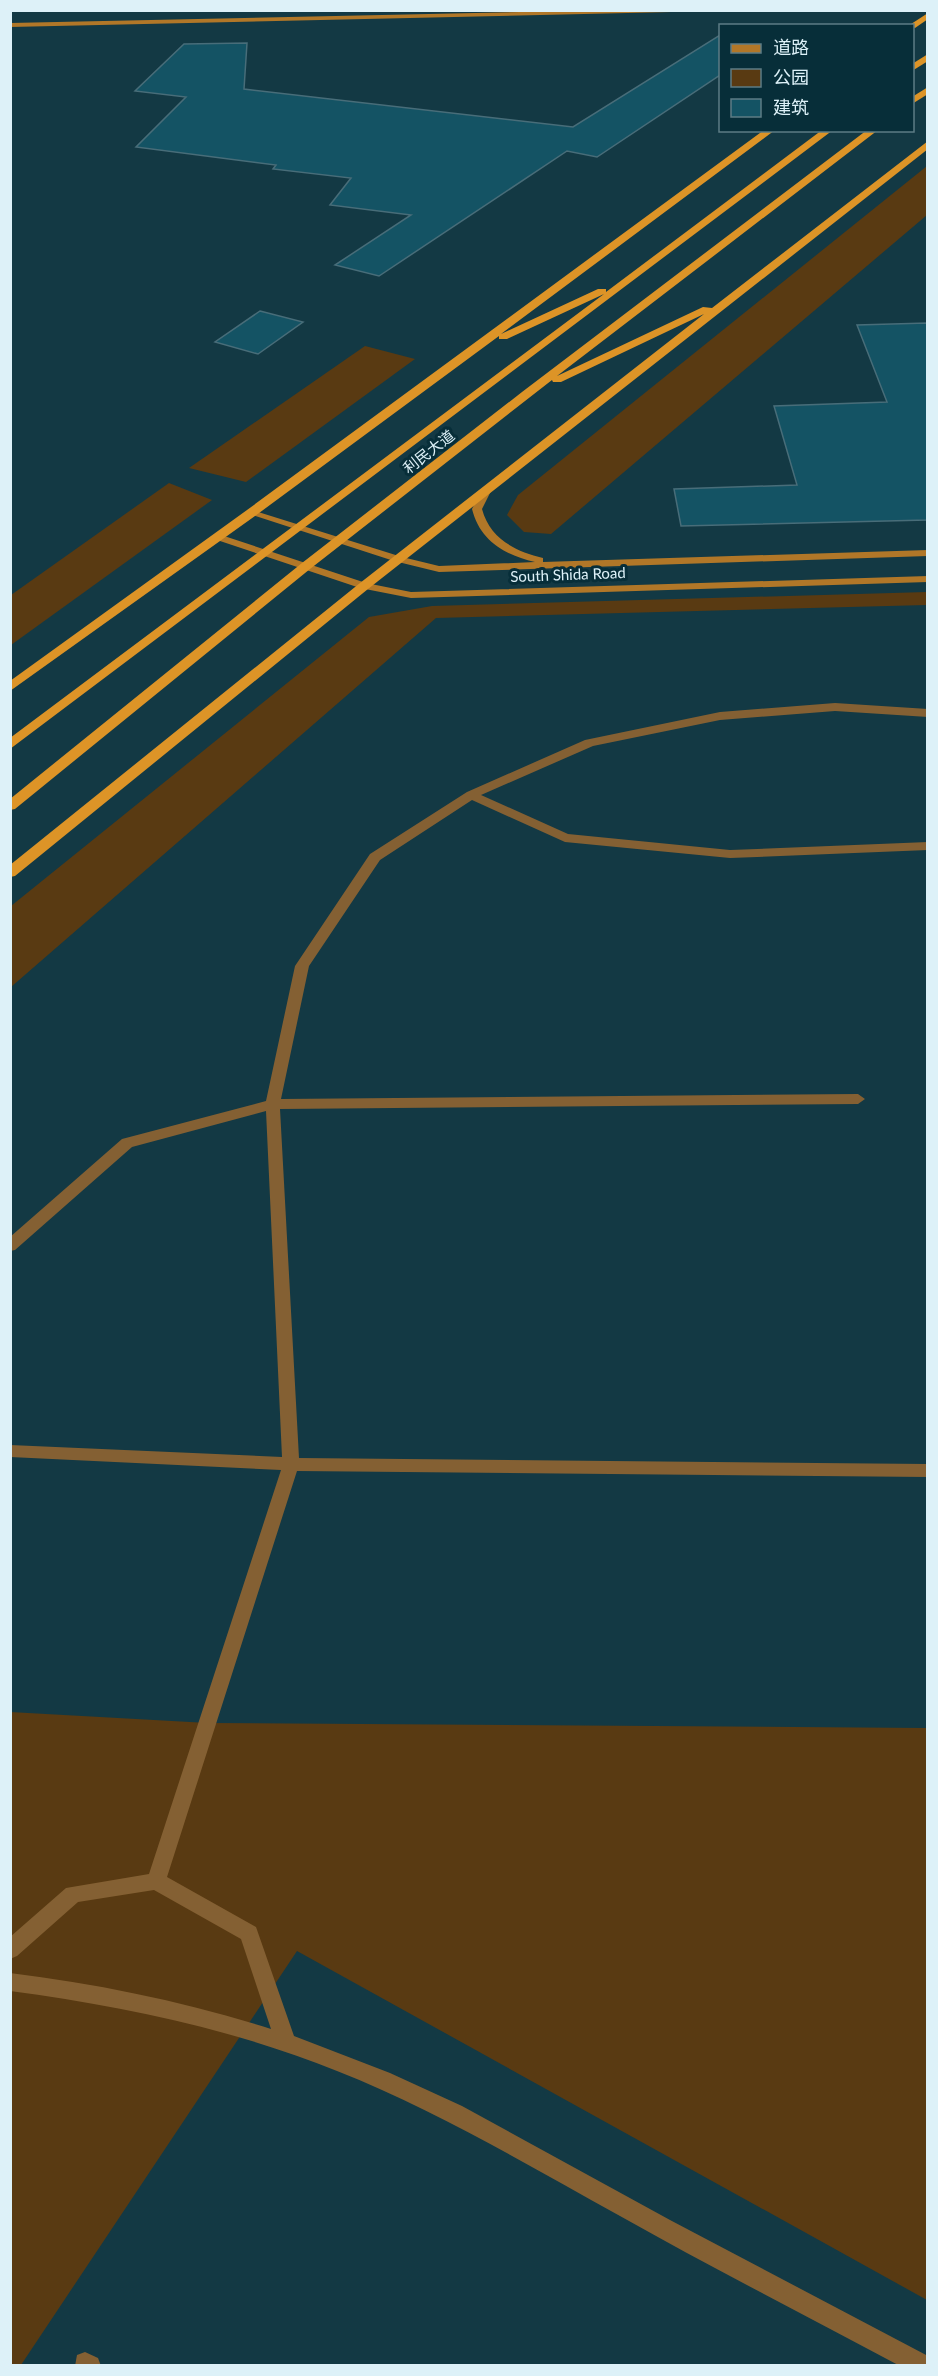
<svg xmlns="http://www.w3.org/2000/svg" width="938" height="2376" font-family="Lato,'Noto Sans SC',sans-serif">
	<rect width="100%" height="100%" fill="#133944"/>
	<g fill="#593a12">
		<polygon points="927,166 927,215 551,534 524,532 507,515 518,495"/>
		<polygon points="365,346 415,359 246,482 189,468"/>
		<polygon points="169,483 212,500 11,645 11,595"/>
		<polygon points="927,592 927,605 436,618 11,987 11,906 369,617 432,606"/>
		<polygon points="10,1712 208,1723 927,1728 927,2300 297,1951 21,2365 11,2365"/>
	</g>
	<g fill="#145364" stroke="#486d79" stroke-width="1.5">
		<polygon points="720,35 720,75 597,157 567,151 379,276 335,265 411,215 330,205 351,178 273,169 276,165 136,147 186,97 135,91 184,44 247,43 244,89 573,127"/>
		<polygon points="260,311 303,322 258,354 215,342"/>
		<polygon points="927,323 927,520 681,526 674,489 797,485 774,406 887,402 857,325"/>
	</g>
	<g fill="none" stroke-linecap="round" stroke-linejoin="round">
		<g fill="#846033" fill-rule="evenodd">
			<path d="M835 703 928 709V717L835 711 720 720 593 746 481 795 568 834 730 850 928 842V850L730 858 565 842 472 800 380 860 309 966 281 1099 858 1094 865 1099 858 1104 280 1109 299 1458 928 1464V1477L297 1471 167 1877 256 1927 294 2036 390 2073 462 2106 670 2220 928 2356V2366H900C807 2316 712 2268 620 2216 527 2165 436 2110 337 2071 233 2029 122 2006 10 1991V1973C99 1984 186 2002 271 2029L241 1939 154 1890 78 1902 17 1956 10 1959V1937L66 1888 149 1874 281 1470 10 1457V1445L282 1457 266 1111 132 1147 15 1250 10 1251V1237L122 1139 266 1101 295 966 370 854 467 792 585 740 720 712Z"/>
			<polygon points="85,2352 98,2358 101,2366 75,2366 77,2355"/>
		</g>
		<g fill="#b17728" fill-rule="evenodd">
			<polygon points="614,10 758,10 10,27 10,23"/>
			<path d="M486 488 491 491 482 509C490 539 515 551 543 558V562L928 550V556L439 572 394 561 246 513 247 511H255L402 557 439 566 535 562C505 555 480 541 472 509L481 491Z"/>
			<polygon points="218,534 366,583 411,592 928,576 928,582 411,598 360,588 214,539 213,537"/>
		</g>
		<g fill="#dd9427" fill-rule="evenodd">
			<polygon points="928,13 928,19 915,28 908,26"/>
			<polygon points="928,54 928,61 912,71 912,64"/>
			<polygon points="928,87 928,94 912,104 912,97"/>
			<polygon points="764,130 775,130 501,334 598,289 606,289 606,292 822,130 833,130 10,749 10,738 604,294 507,339 499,339 499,336 255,516 10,691 10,681 247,510"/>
			<polygon points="867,130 878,130 557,376 703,307 712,308 928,141 928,149 368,589 15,876 10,877 10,865 360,583 704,314 561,382 553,382 552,380 310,569 15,809 10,810 10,799 302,563 522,392"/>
		</g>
	</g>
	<g text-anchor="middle" stroke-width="6" stroke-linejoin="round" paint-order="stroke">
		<g font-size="15" fill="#ddf1f8" stroke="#072e39">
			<text transform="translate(429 452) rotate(-38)" y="5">利民大道</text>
			<text transform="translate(568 575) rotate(-2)" y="5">South Shida Road</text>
		</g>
	</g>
	<rect width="938" height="2376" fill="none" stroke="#ddf1f8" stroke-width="24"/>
	<rect x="719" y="24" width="195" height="108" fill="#072e39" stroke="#5d7c85" stroke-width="1.5"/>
	<rect x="731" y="44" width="30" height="9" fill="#b17728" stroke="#5d7c85" stroke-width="1.5"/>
	<text x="773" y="54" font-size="18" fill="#ddf1f8">道路</text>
	<rect x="731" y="69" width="30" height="18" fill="#593a12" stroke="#5d7c85" stroke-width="1.5"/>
	<text x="773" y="84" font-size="18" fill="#ddf1f8">公园</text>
	<rect x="731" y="99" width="30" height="18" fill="#145364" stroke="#5d7c85" stroke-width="1.5"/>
	<text x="773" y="114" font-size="18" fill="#ddf1f8">建筑</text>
</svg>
